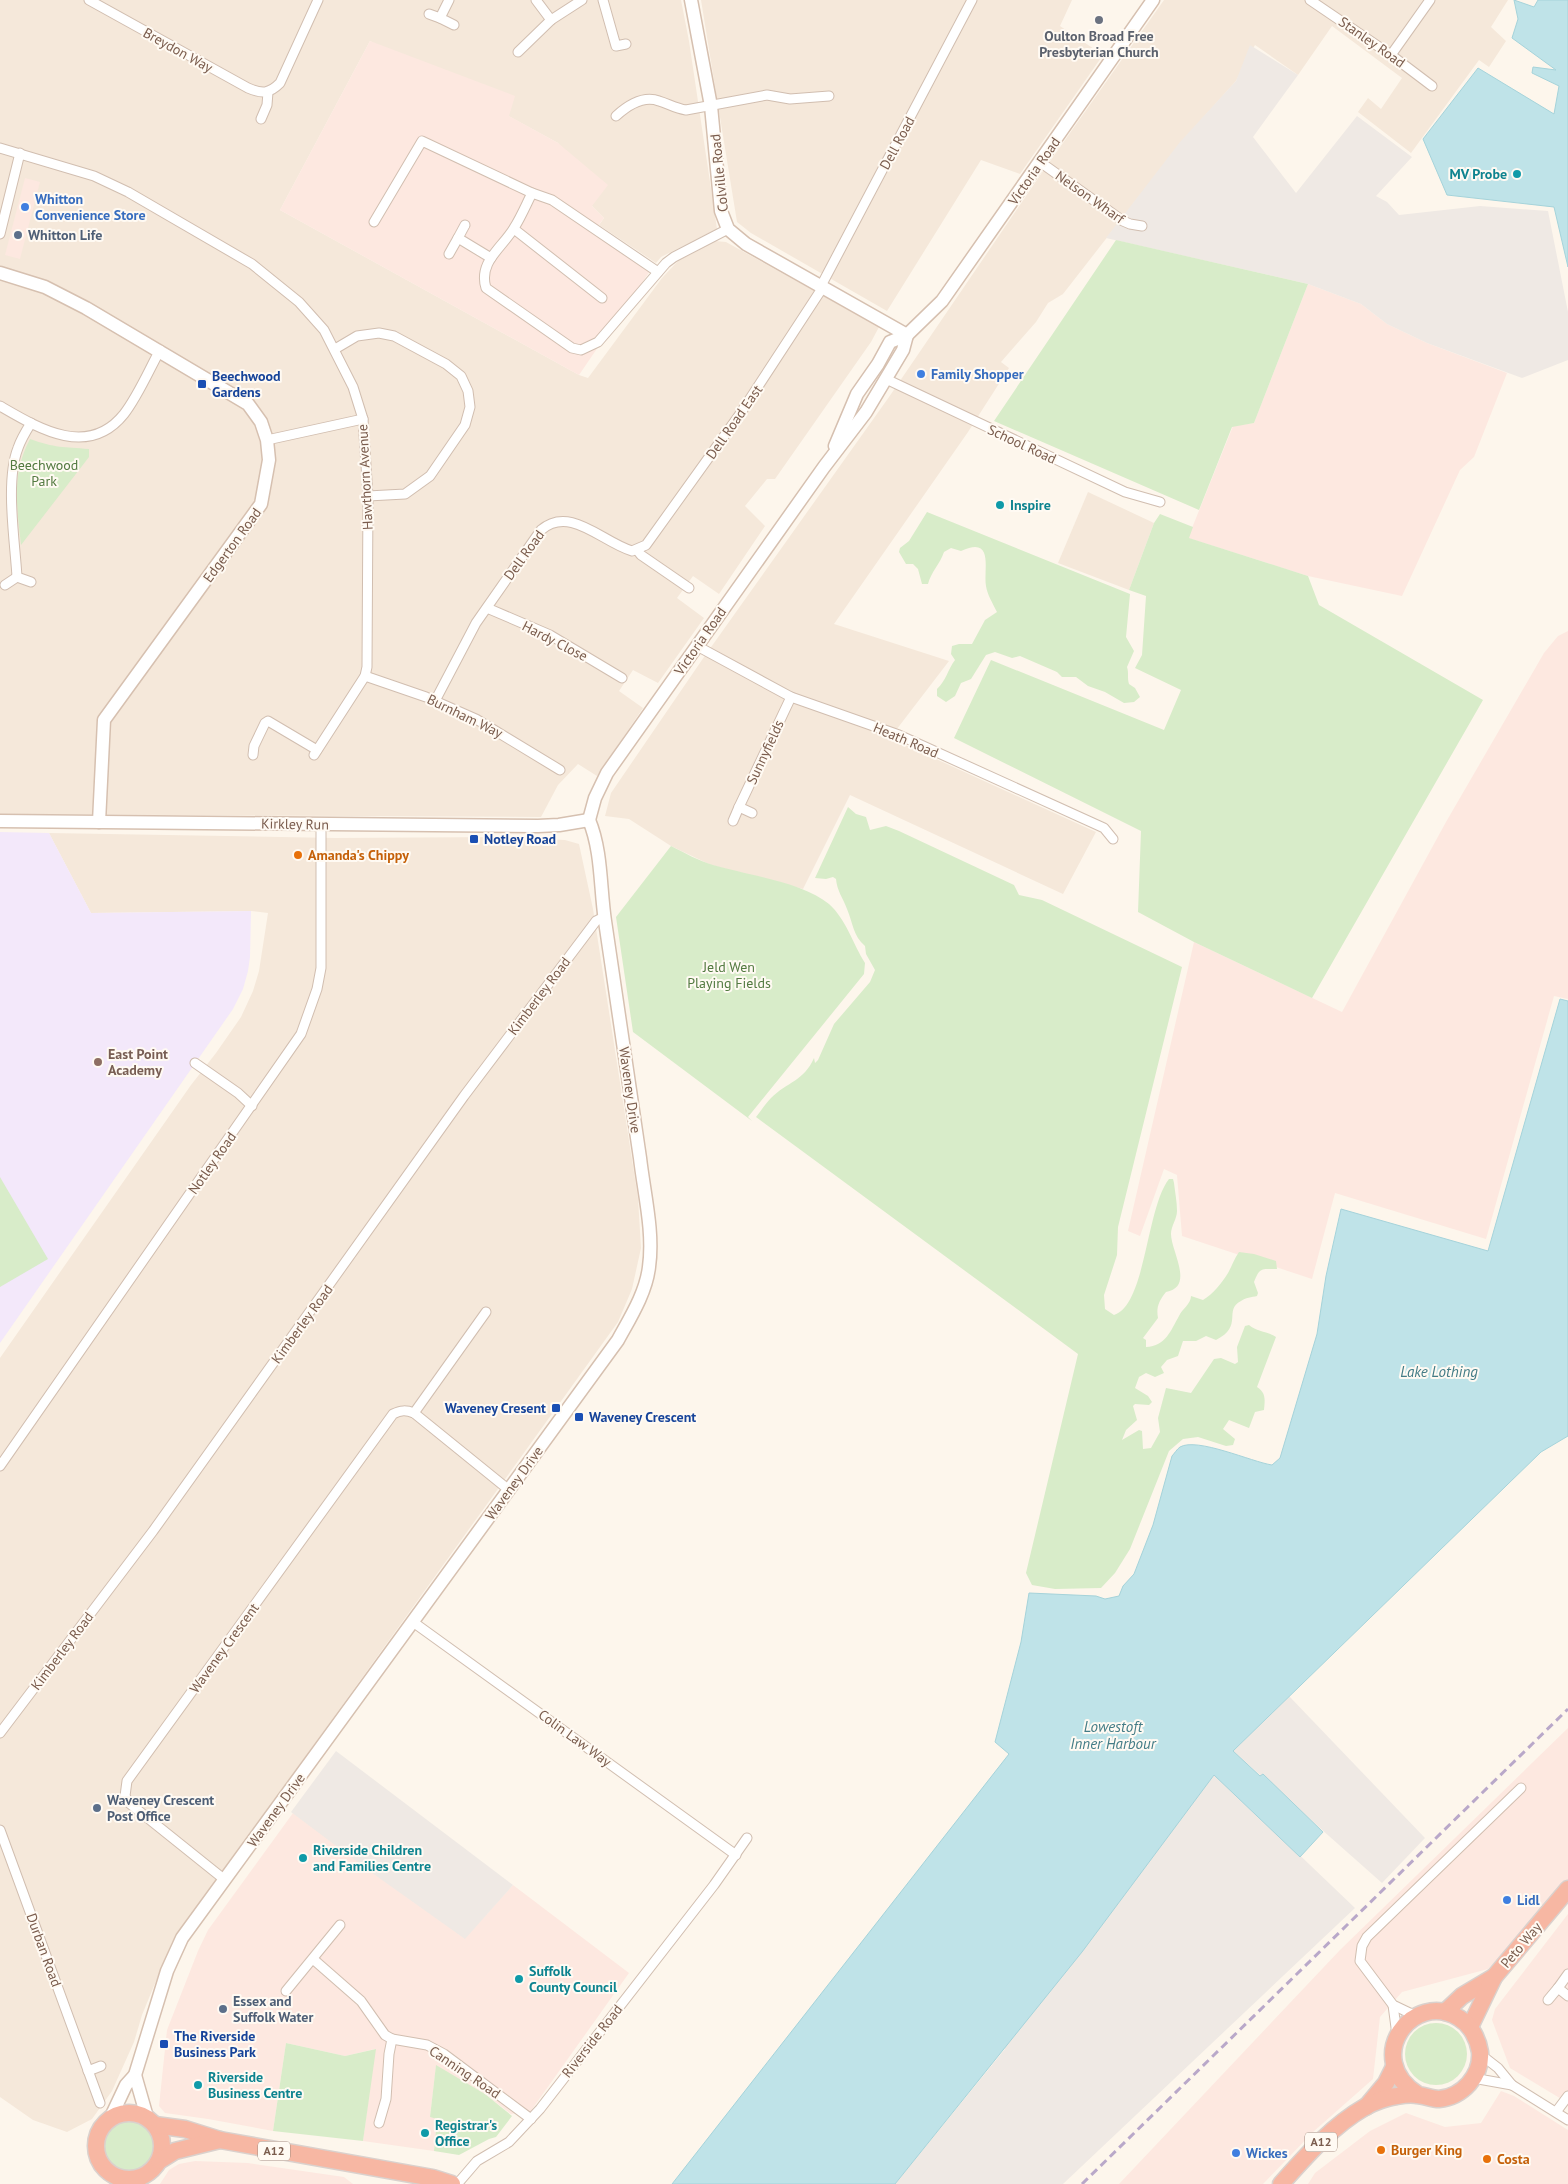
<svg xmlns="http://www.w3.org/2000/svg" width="1568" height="2184" font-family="'PT Sans',sans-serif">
	<rect width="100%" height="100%" fill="#fdf6ec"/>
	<g fill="#f5e8da">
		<polygon points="0,0 681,0 689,41 717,229 661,257 656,263 599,225 604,218 592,206 558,143 370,41 280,210 579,375 588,378 662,278 678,261 715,241 726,242 879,327 871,342 775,479 767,479 745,506 765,526 719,594 693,576 677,598 704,618 658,683 633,670 619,691 643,708 597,776 578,764 558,785 541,817 0,814"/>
		<polygon points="701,0 1072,0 1060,26 1103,55 1020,174 981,160 887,311 751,233 737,222"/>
		<polygon points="1164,0 1508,0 1491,27 1506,41 1489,67 1479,60 1411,153 1358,112 1368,98 1381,109 1402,78 1332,26 1298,75 1255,45 1236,81 1183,140 1063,294 1048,303 1036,322 1001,362 1009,368 968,432 834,624 949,661 890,738 1096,832 1063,894 850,795 803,889 711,865 671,846 629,819 605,816 611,793 704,657 889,397 1041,174"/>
		<polygon points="1088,492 1154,523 1129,590 1058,563"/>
		<polygon points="49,833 335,838 500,837 565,840 579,844 593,909 638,1198 641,1248 632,1289 618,1322 172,1942 142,2015 134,2042 112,2091 92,2119 67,2132 33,2120 0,2097 0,1358 191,1085 216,1053 241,1017 253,991 259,971 268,913 251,911 91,913"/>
	</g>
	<g fill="#fde8e0">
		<polygon points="370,41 515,96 509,116 558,143 608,185 592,206 604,218 593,232 650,271 579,375 280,210"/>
		<polygon points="25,178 40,182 20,259 5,255"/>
		<polygon points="1308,284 1361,304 1387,324 1427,343 1507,373 1474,457 1460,470 1402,596 1308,576 1188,538 1233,426 1254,423"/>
		<polygon points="1568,631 1568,999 1554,996 1486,1239 1335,1193 1312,1279 1182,1236 1177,1175 1164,1169 1140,1236 1128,1231 1194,942 1342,1012 1446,822 1544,653 1558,636"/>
		<polygon points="1568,1728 1568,1881 1488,1969 1402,1992 1380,2017 1373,2079 1313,2132 1263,2184 1119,2184 1340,1950"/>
		<polygon points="293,1813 465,1938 513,1885 629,1973 530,2112 511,2114 485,2094 436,2066 430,2117 437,2118 434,2151 363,2141 375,2049 345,2056 286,2043 273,2131 208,2119 165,2113 159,2106 167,2030 198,1951 208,1930"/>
		<polygon points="1568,1914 1568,2103 1510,2068 1492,2020 1495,2009"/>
		<polygon points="1501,2091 1514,2096 1568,2130 1568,2184 1308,2184 1315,2173 1370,2131 1406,2113 1445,2127 1481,2123"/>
		<polygon points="195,2161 248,2163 344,2177 353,2184 160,2184 169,2170 179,2164"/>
	</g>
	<g fill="#efe9e4">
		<polygon points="1250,45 1298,75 1253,137 1296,193 1357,116 1412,157 1376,196 1387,202 1399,215 1480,206 1548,211 1568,312 1568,360 1522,378 1427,343 1387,324 1361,304 1308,284 1106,238 1180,142 1236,81"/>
		<polygon points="1289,1696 1425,1838 1382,1883 1233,1751"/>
		<polygon points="336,1751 513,1885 465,1939 375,1875 291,1812"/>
		<polygon points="1215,1774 1355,1908 1063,2184 895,2184 1005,2049 1004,2047"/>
	</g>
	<polygon fill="#f3e8fa" points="0,832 49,833 91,913 251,911 250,957 248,971 243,989 233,1009 0,1343"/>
	<g fill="#d8ecc9">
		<polygon points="1116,240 1308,284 1254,423 1232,427 1199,510 994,421"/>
		<path d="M30 439C55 448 64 447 89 449V457L21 545C17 507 11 474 30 439Z"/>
		<path d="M927 512 1130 594 1126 637 1134 651 1127 667C1129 673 1127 678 1129 684L1135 688 1140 697 1134 702 1124 703 1105 692 1088 686 1076 677H1062L1057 672 1020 656 1012 658 995 652 986 655 971 679 961 683 955 696 946 702 937 696V689C946 681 948 669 955 660L951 654 952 646 959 644H972L985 620 997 612C993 604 987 594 986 586 983 570 995 535 961 551L951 548 944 552C940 564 931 572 928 584H922L918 569 913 564H906L899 552 900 548 909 541Z"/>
		<polygon points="1160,514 1193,527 1189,538 1308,576 1319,605 1483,700 1312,998 1194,942 1138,912 1141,831 954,738 991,660 1164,730 1181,690 1135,668 1142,655 1146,596 1129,590 1154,523"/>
		<path d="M848 807 856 814 866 817 870 830 886 826 899 831 1014 885 1019 895 1042 900 1182 967 1118 1227 1117 1255 1104 1295 1105 1309 1114 1315C1146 1305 1146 1208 1169 1179H1173L1174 1183C1175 1192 1177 1202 1177 1211 1177 1219 1171 1226 1171 1234 1171 1251 1195 1287 1166 1292 1159 1301 1156 1307 1158 1318L1143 1338 1146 1340V1347C1166 1346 1171 1330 1179 1316 1182 1309 1191 1304 1191 1296L1203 1300C1213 1294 1222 1283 1228 1273 1232 1266 1234 1259 1239 1252L1254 1254 1276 1261 1277 1269C1261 1269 1260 1267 1254 1282L1258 1293 1257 1296C1252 1297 1245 1298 1241 1301 1223 1310 1244 1326 1216 1340L1206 1336 1196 1341H1183L1178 1356 1167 1360 1161 1367 1164 1373 1155 1377 1146 1373 1139 1377 1135 1388 1148 1396 1152 1402 1149 1405 1135 1404 1133 1406 1137 1420 1126 1430 1122 1440 1139 1430 1142 1431 1143 1449 1151 1448 1160 1432 1158 1418 1166 1388 1191 1393 1214 1359 1221 1358 1235 1364 1238 1362 1237 1347 1245 1326 1249 1325C1257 1332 1267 1331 1276 1337L1257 1387C1266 1393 1265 1399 1264 1410L1255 1412 1249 1428 1229 1420 1223 1429 1235 1439 1233 1445 1226 1446 1198 1437 1183 1439 1169 1451 1130 1549 1115 1573 1101 1588 1055 1589 1032 1585 1026 1573 1078 1354 756 1117C761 1111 765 1104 771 1098 787 1082 804 1081 814 1058L815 1063 818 1060 834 1024 870 982 875 970 866 954 865 946C853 936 853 923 847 909 843 898 837 891 836 879L833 877 826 879 815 878Z"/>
		<path d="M671 846C685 853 699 861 713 865 747 875 803 882 829 904 846 919 853 944 865 963L864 974 748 1117 752 1121 633 1032 616 917Z"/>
		<polygon points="0,1177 48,1259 0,1287"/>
		<circle cx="1436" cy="2054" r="31"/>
		<polygon points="286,2043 345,2056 376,2049 363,2141 273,2131"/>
		<polygon points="436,2065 485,2094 512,2116 496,2137 489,2139 459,2155 434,2151 437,2119 430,2117"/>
		<circle cx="129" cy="2146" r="26"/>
	</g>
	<g fill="#bfe3e8" stroke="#a5d3da">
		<polygon points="1514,0 1534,7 1538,0 1568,0 1568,267 1554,207 1447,195 1423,139 1478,68 1554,114 1559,86 1532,73 1533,67 1556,70 1512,38 1518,19"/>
		<path d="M1560 999 1568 1001V1436L1541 1452 1233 1751 1260 1776 1263 1774 1323 1832 1300 1857 1214 1775 1082 1952 895 2184H672L1009 1754 995 1742 1021 1642 1029 1593 1096 1596 1105 1599 1119 1596 1123 1586 1134 1574 1153 1525 1172 1456C1174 1454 1177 1449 1180 1447 1197 1437 1252 1462 1272 1465L1280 1458 1317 1334 1326 1276 1341 1209 1488 1251Z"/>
	</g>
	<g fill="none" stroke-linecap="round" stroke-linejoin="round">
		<defs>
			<g id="street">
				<path d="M89 0 248 88C262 94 269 94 280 83L318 0"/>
				<polyline points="449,0 440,18 454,25"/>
				<polyline points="536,0 551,20"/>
				<polyline points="603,0 616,46 626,44"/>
				<polyline points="1310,0 1391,55 1432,86"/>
				<polyline points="429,14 440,18"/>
				<polyline points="518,52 551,20 582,0"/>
				<polyline points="1391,55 1430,0"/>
				<path d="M616 116C627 106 643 95 659 101 669 104 675 108 686 110L767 95 790 99 829 96"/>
				<polyline points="261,119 267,105 268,92"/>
				<polyline points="0,148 94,176 128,192 252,264 299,302 324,330 353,387 363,419 368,496 367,667 365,676 314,755"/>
				<polyline points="1040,162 1123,221 1130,224 1142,226"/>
				<path d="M532 193C526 205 521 217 514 228 502 248 478 262 486 288L572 348 581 350 598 342 666 263 674 257 728 229"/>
				<polyline points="374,222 422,141 532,193 552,200 658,272"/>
				<polyline points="514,229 602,298"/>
				<polyline points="0,234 20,153"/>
				<polyline points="458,238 465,225"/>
				<polyline points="449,254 458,238 491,258"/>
				<polyline points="821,286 972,0"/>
				<polyline points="335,349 357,336 379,333 394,336 446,364 461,376 468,391 470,407 465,425 430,476 405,494 368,496"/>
				<polyline points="886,379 1125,492 1160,502"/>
				<path d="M0 406C38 428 88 459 124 414 138 396 149 370 160 350"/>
				<path d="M31 423C26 431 21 439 18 448 5 481 15 541 17 577L31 582"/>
				<polyline points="267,440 363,419"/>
				<polyline points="637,550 641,555 689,588"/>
				<polyline points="5,585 17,577"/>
				<polyline points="487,608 550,635 622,678"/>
				<polyline points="697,646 791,697 899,735 1104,828 1113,839"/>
				<polyline points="365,676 426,697 476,719 560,770"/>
				<path d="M435 701 476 623 541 530C570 505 602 542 632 551L646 545 740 414 823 287"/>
				<polyline points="253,755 254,746 265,723 268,721 317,750"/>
				<polyline points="752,813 739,807 791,697"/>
				<polyline points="733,821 739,807"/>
				<polyline points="195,1063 238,1093 252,1106"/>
				<polyline points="414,1413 486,1312"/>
				<polyline points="0,1466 301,1034 317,989 321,968 321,824"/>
				<polyline points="413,1622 736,1855"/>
				<polyline points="0,1733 153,1531 464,1096 596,921 604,917"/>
				<polyline points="0,1830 100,2103"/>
				<path d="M225 1880 129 1803 125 1796 127 1781 393 1414C401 1410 406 1410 414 1413L509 1490"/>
				<polyline points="313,1959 361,2001 385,2035 392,2039 389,2054 386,2099 379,2123"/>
				<polyline points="1568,1974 1558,1988 1568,1996"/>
				<polyline points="286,1991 340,1925"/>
				<polyline points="1548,2000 1558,1988"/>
				<polyline points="1393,2005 1397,2035"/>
				<polyline points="1416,2016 1393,2005 1360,1961 1362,1946 1367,1937 1521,1788"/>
				<polyline points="392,2039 427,2045 444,2054 531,2119"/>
				<polyline points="1480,2054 1498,2068 1512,2085 1568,2120"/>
				<polyline points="88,2071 101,2066"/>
				<polyline points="1473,2078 1512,2085"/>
				<polyline points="1556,2112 1568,2096"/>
				<polyline points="459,2182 477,2161 509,2142 540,2109 714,1885 747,1838"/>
			</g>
			<g id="secondary">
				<polyline points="691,0 711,106 721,211 728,229 746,244 907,335"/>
				<polyline points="0,273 45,287 86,308 248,404 261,422 267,440 269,460 261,504 104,720 99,822"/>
				<polyline points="835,446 857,394 878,364 890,342 907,335 942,301 1153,0"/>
				<polyline points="589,820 595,798 607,773 824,467 866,412 903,350 907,335"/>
				<polyline points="0,821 538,826 559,825 589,820"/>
				<polyline points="135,2075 147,2117"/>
				<path d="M110 2119 126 2085 135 2075 167 1971 182 1938 618 1340C630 1318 646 1293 649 1267 654 1232 644 1193 640 1158 629 1079 617 1000 605 921 600 888 602 851 589 820"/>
			</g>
			<g id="highway">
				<polyline points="1445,2012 1462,1996 1494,1977"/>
				<polyline points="1470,2027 1494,1977 1568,1889"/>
				<polyline points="1366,2107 1386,2083 1394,2067"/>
				<circle cx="129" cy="2146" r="33"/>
				<polyline points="155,2125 185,2129 220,2140 433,2178 452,2184"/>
				<polyline points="159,2161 175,2151 220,2140"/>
				<path d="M1281 2184C1306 2156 1332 2126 1365 2107 1374 2102 1388 2097 1397 2096 1403 2095 1411 2094 1416 2095 1424 2095 1431 2099 1439 2099 1462 2097 1482 2076 1480 2052 1478 2039 1471 2025 1459 2018 1413 1989 1362 2058 1417 2094"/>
			</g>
		</defs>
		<use href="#street" stroke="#d1beb0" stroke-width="11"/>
		<use href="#secondary" stroke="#d6c0b0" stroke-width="15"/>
		<use href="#highway" stroke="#dad1cd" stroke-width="19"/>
		<use href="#street" stroke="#fff" stroke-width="9"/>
		<use href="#secondary" stroke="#fff" stroke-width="12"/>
		<use href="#highway" stroke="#f7b7a3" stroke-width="16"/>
		<polyline stroke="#b9a8c9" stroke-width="3" stroke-dasharray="8 5" stroke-linecap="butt" points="1082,2184 1568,1709"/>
	</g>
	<circle fill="#6b7280" stroke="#fffaf3" stroke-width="2" cx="1099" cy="20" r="5"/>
	<g fill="#0f9aa8" stroke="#fffaf3" stroke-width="2">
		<circle cx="1517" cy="174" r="5"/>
		<circle cx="1000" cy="505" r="5"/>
		<circle cx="303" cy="1858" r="5"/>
		<circle cx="519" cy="1979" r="5"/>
		<circle cx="198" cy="2085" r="5"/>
		<circle cx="425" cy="2133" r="5"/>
	</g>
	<g fill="#3f7fe0" stroke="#fffaf3" stroke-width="2">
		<circle cx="25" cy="207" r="5"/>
		<circle cx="921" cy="374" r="5"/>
		<circle cx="1507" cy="1900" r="5"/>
		<circle cx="1236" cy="2153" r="5"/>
	</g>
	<g fill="#5c6f8a" stroke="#fffaf3" stroke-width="2">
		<circle cx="18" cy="235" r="5"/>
		<circle cx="97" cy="1808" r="5"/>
		<circle cx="223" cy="2009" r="5"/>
	</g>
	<g fill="#1a4fb4" stroke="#fffaf3" stroke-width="2">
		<rect x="197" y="379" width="10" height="10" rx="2.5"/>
		<rect x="469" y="834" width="10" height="10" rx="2.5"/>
		<rect x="551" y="1403" width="10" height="10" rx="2.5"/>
		<rect x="574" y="1412" width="10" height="10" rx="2.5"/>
		<rect x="159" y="2039" width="10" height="10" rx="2.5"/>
	</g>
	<g fill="#e8710a" stroke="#fffaf3" stroke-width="2">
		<circle cx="298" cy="855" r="5"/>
		<circle cx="1381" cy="2150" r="5"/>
		<circle cx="1487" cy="2159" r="5"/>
	</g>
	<circle fill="#8d6e63" stroke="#fffaf3" stroke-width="2" cx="98" cy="1062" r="5"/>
	<g text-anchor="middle" stroke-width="4" stroke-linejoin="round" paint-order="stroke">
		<g fill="#fffaf3" stroke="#a28b7f" stroke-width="1">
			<rect x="1305" y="2132.5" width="32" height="19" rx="4"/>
			<rect x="258" y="2141.5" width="32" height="19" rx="4"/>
		</g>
		<g font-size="12" font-weight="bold" fill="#7a5c4d">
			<text x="1321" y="2146">A12</text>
			<text x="274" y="2155">A12</text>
		</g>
		<g font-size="14" font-weight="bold" fill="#5b616d" stroke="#fffaf3">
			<text x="1099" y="41">Oulton Broad Free<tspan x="1099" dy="16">Presbyterian Church</tspan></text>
		</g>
		<g font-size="14" fill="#7a5c4d" stroke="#fffaf3">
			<text transform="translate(1372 42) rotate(35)" y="5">Stanley Road</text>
			<text transform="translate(178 50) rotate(29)" y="5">Breydon Way</text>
			<text transform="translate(897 143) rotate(-62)" y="5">Dell Road</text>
			<text transform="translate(1034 171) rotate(-55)" y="5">Victoria Road</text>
			<text transform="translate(719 173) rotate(-96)" y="5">Colville Road</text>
			<text transform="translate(1090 197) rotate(35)" y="5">Nelson Wharf</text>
			<text transform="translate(734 422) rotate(-55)" y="5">Dell Road East</text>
			<text transform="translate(1022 444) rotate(25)" y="5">School Road</text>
			<text transform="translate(365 477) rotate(-93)" y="5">Hawthorn Avenue</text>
			<text transform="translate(232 545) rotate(-54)" y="5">Edgerton Road</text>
			<text transform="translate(524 555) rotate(-54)" y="5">Dell Road</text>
			<text transform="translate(555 641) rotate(27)" y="5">Hardy Close</text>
			<text transform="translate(700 641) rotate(-55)" y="5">Victoria Road</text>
			<text transform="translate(465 716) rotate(26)" y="5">Burnham Way</text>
			<text transform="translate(906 740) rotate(23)" y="5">Heath Road</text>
			<text transform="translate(765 752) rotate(-65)" y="5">Sunnyfields</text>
			<text transform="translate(295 824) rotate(1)" y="5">Kirkley Run</text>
			<text transform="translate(539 996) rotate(-53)" y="5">Kimberley Road</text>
			<text transform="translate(630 1090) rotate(82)" y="5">Waveney Drive</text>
			<text transform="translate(212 1163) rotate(-55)" y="5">Notley Road</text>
			<text transform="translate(302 1324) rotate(-54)" y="5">Kimberley Road</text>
			<text transform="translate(514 1483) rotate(-54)" y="5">Waveney Drive</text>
			<text transform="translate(224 1648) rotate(-54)" y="5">Waveney Crescent</text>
			<text transform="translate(62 1651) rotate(-53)" y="5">Kimberley Road</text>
			<text transform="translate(575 1738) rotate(36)" y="5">Colin Law Way</text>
			<text transform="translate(276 1810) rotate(-54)" y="5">Waveney Drive</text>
			<text transform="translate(1521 1945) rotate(-50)" y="5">Peto Way</text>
			<text transform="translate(44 1950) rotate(70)" y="5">Durban Road</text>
			<text transform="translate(592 2041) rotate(-52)" y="5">Riverside Road</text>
			<text transform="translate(465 2072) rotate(34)" y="5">Canning Road</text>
		</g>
		<g font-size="14" font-weight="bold" fill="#0d838f" stroke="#fffaf3" text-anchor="start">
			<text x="1507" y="179" text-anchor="end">MV Probe</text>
			<text x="1010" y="510">Inspire</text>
			<text x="313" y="1855">Riverside Children<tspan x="313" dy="16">and Families Centre</tspan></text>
			<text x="529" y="1976">Suffolk<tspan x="529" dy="16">County Council</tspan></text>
			<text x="208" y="2082">Riverside<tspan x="208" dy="16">Business Centre</tspan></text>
			<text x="435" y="2130">Registrar's<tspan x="435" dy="16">Office</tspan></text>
		</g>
		<g font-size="14" font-weight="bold" fill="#366cbe" stroke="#fffaf3" text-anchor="start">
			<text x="35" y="204">Whitton<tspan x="35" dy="16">Convenience Store</tspan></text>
			<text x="931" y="379">Family Shopper</text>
			<text x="1517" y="1905">Lidl</text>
			<text x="1246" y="2158">Wickes</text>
		</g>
		<g font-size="14" font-weight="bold" fill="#4e5e75" stroke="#fffaf3" text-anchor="start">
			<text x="28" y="240">Whitton Life</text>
			<text x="107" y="1805">Waveney Crescent<tspan x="107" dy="16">Post Office</tspan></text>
			<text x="233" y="2006">Essex and<tspan x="233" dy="16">Suffolk Water</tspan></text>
		</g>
		<g font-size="14" font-weight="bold" fill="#164399" stroke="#fffaf3" text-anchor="start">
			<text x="212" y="381">Beechwood<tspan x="212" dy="16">Gardens</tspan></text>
			<text x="484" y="844">Notley Road</text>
			<text x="546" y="1413" text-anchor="end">Waveney Cresent</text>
			<text x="589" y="1422">Waveney Crescent</text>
			<text x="174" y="2041">The Riverside<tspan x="174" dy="16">Business Park</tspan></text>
		</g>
		<g font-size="14" fill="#537a41" stroke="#fffaf3">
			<text x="44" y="470">Beechwood<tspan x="44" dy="16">Park</tspan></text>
			<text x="729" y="972">Jeld Wen<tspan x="729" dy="16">Playing Fields</tspan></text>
		</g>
		<g font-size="14" font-weight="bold" fill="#c56008" stroke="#fffaf3" text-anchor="start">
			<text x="308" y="860">Amanda's Chippy</text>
			<text x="1391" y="2155">Burger King</text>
			<text x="1497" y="2164">Costa</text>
		</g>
		<g font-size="14" font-weight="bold" fill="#785e54" stroke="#fffaf3" text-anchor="start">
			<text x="108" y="1059">East Point<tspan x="108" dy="16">Academy</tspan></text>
		</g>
		<g font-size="15" font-style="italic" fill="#437c86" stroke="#fffaf3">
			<text x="1439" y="1377">Lake Lothing</text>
			<text x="1113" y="1732">Lowestoft<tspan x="1113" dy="17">Inner Harbour</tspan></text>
		</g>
	</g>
</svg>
